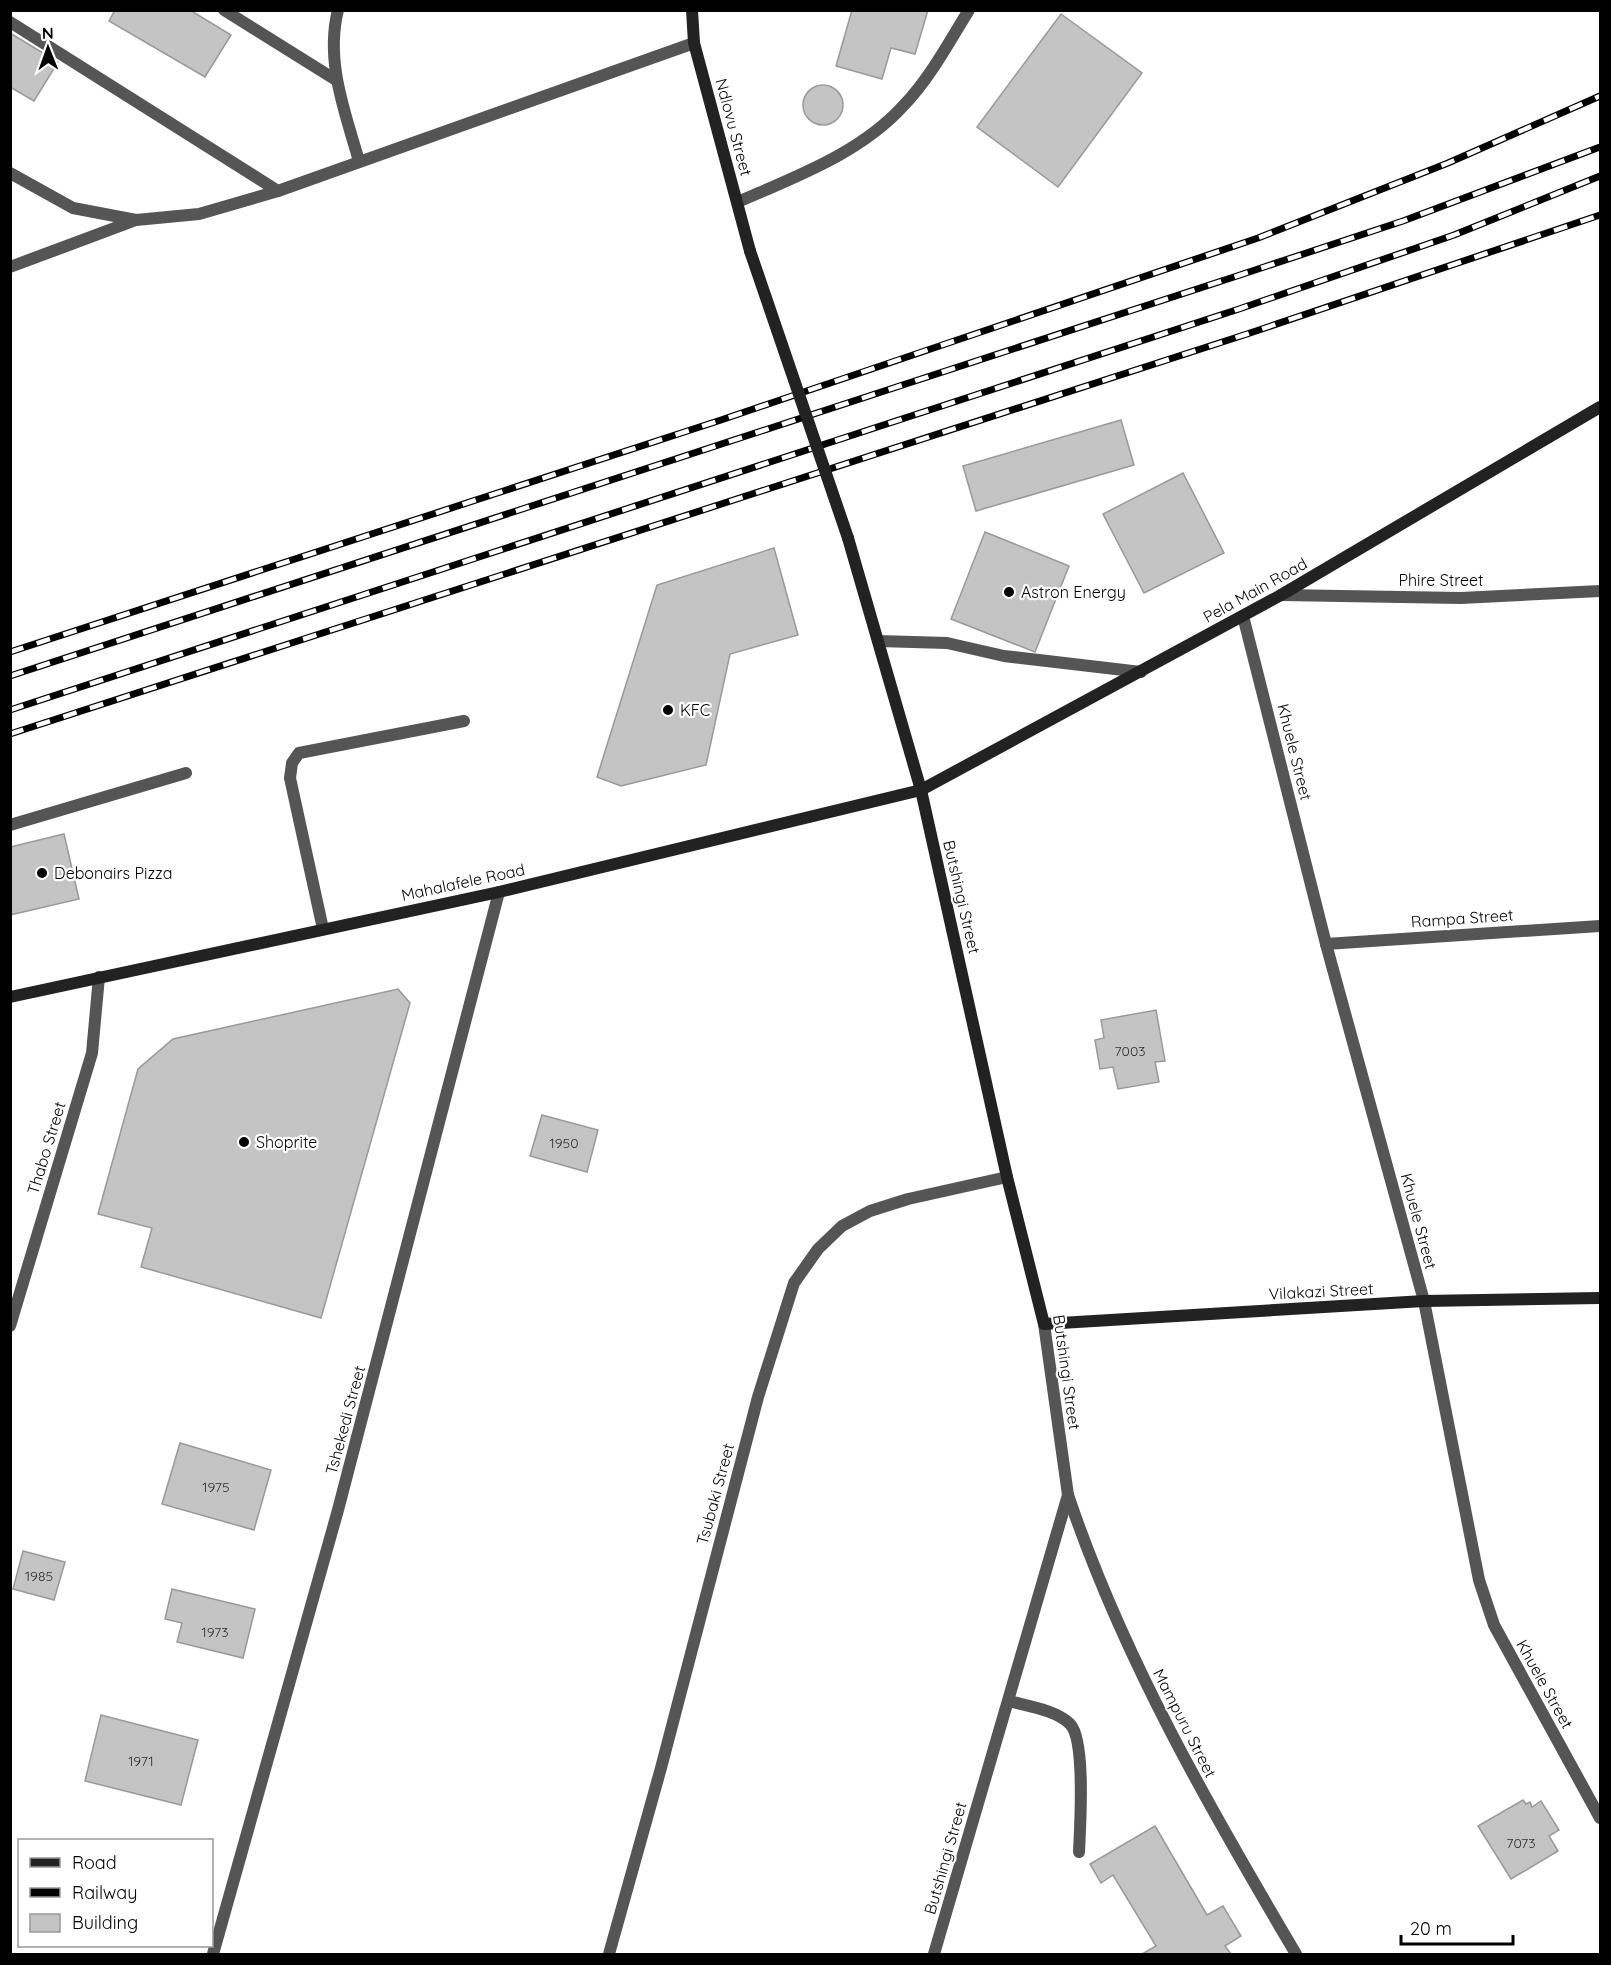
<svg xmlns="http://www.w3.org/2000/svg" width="1611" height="1965" font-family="Quicksand,sans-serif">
	<rect width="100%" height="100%" fill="#fff"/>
	<g fill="#c4c4c4" stroke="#999" stroke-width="1.5">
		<polygon points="115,10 190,10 231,35 205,77 109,21"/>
		<polygon points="852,10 928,10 915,54 891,48 882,79 836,66"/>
		<polygon points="1061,14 1142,73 1058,187 977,127"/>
		<polygon points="10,33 58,62 34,101 10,87"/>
		<circle cx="823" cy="105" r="20"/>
		<polygon points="1121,420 1134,465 976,511 963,466"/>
		<polygon points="1183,473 1224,553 1144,593 1103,514"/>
		<polygon points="985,532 1069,566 1035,652 951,619"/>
		<polygon points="774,548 798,635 730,654 706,765 621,786 597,777 657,585"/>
		<polygon points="64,834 79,899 10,915 10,847"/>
		<polygon points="398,989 410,1003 321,1318 141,1267 152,1228 98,1214 138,1069 173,1039"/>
		<polygon points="1156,1010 1165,1061 1155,1062 1159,1082 1118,1089 1113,1067 1100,1069 1095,1040 1104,1038 1101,1020"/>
		<polygon points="542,1115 598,1130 587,1172 530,1156"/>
		<polygon points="180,1443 271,1470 254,1530 162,1504"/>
		<polygon points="23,1551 65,1562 54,1600 13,1589"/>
		<polygon points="172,1589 255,1609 243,1658 177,1642 182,1623 165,1619"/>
		<polygon points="101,1715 198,1740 181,1805 85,1781"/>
		<polygon points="1523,1800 1526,1804 1530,1802 1532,1807 1541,1801 1559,1830 1549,1836 1558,1851 1511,1879 1478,1826"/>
		<polygon points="1155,1826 1207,1915 1223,1906 1241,1936 1225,1946 1231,1954 1142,1954 1156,1946 1113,1875 1101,1883 1090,1864"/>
	</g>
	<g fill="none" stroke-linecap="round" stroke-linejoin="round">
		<g stroke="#555" stroke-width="12">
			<polyline points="224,10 336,80"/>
			<polyline points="10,22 278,191"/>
			<polyline points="10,267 136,220"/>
			<polyline points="878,641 947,643 1004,656 1141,672"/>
			<polyline points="10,825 186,773"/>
			<polyline points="323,929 290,778 292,763 299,753 464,721"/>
			<path d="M1009 1701C1027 1706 1056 1710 1070 1724 1086 1740 1080 1828 1079 1852"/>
		</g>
		<g stroke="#555" stroke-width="12">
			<path d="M338 10C325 61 345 112 359 161"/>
			<polyline points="10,173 73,208 136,220 199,214 278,191 694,43"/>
			<path d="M738 202C795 177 861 153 904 105 930 78 949 42 969 10"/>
			<polyline points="1281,595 1461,598 1600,591"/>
			<polyline points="1243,616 1326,944 1424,1301 1479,1580 1494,1625 1600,1818"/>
			<polyline points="1326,944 1600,926"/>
			<polyline points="10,1326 92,1053 99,977"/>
			<path d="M1068 1495C1123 1658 1209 1807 1296 1954"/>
			<polyline points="213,1954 338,1510 499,892"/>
			<polyline points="609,1954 661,1768 758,1397 794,1283 818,1249 842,1226 870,1211 908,1199 1007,1177"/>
			<polyline points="934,1954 1068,1495 1044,1324"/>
		</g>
		<g stroke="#222" stroke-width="12">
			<polyline points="692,10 694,43 750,251"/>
			<polyline points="848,538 921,790 1007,1177 1044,1324 1424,1301 1600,1298"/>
			<polyline points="10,997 499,892 921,790 1281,595 1600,407"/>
		</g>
		<defs>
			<g id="rail">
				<polyline points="10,652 721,420 1258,238 1448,163 1600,96"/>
				<polyline points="10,676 1240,275 1403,221 1600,147"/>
				<polyline points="10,710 1239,309 1454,235 1600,176"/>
				<polyline points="10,734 1247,334 1600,215"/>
			</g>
		</defs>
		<use href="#rail" stroke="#000" stroke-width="7"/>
		<use href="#rail" stroke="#fff" stroke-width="4.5" stroke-dasharray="14" stroke-linecap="butt"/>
		<polyline stroke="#222" stroke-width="12" points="750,251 848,538"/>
	</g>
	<g fill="#000" stroke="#fff" stroke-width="2">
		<circle cx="1009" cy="592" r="6"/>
		<circle cx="668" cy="710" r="6"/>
		<circle cx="42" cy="873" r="6"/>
		<circle cx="244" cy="1142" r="6"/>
	</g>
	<g text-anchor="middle" stroke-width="4.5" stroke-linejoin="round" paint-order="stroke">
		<g font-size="14" fill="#313131">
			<text x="1130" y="1056">7003</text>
			<text x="564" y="1148">1950</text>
			<text x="216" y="1492">1975</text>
			<text x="39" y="1581">1985</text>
			<text x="215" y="1637">1973</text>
			<text x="141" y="1766">1971</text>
			<text x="1521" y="1848">7073</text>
		</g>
		<g font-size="16" fill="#000" stroke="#fff">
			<text transform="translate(734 127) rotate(75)" y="6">Ndlovu Street</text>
			<text x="1441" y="586">Phire Street</text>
			<text transform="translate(1255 590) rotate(-29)" y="6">Pela Main Road</text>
			<text transform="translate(1295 752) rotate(76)" y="6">Khuele Street</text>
			<text transform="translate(463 882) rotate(-12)" y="6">Mahalafele Road</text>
			<text transform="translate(962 897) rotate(77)" y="6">Butshingi Street</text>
			<text transform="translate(1462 918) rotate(-4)" y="6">Rampa Street</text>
			<text transform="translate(46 1148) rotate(-73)" y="6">Thabo Street</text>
			<text transform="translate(1419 1221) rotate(75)" y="6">Khuele Street</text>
			<text transform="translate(1321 1291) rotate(-3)" y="6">Vilakazi Street</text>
			<text transform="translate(1067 1372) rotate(82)" y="6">Butshingi Street</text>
			<text transform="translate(345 1420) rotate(-75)" y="6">Tshekedi Street</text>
			<text transform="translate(715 1494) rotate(-75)" y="6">Tsubaki Street</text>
			<text transform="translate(1545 1684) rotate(61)" y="6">Khuele Street</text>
			<text transform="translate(1185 1723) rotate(63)" y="6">Mampuru Street</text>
			<text transform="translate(945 1858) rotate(-74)" y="6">Butshingi Street</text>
		</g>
		<g font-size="16" fill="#000" stroke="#fff" text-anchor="start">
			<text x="1021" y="598">Astron Energy</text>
			<text x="680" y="716">KFC</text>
			<text x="54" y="879">Debonairs Pizza</text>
			<text x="256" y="1148">Shoprite</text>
		</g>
	</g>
	<rect width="1611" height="1965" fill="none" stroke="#000000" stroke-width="24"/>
	<rect x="18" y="1839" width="195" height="108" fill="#ffffff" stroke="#999999" stroke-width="1.5"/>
	<rect x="30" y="1858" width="30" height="9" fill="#222222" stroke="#999999" stroke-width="1.5"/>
	<text x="72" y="1869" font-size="18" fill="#000000">Road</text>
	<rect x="30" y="1888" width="30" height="9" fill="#000000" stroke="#999999" stroke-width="1.5"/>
	<text x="72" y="1899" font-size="18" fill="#000000">Railway</text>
	<rect x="30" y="1914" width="30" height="18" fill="#c4c4c4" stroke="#999999" stroke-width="1.5"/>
	<text x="72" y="1929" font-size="18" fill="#000000">Building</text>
	<g transform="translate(48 48) rotate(359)" stroke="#ffffff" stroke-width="4.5" paint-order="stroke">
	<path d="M0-4.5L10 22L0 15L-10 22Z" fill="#000000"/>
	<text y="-9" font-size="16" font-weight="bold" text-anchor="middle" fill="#000000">N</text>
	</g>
	<path d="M1401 1935v9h112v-9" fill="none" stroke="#000000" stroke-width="3"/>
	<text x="1410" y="1935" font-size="18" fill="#000000" stroke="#ffffff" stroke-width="4.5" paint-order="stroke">20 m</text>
</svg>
